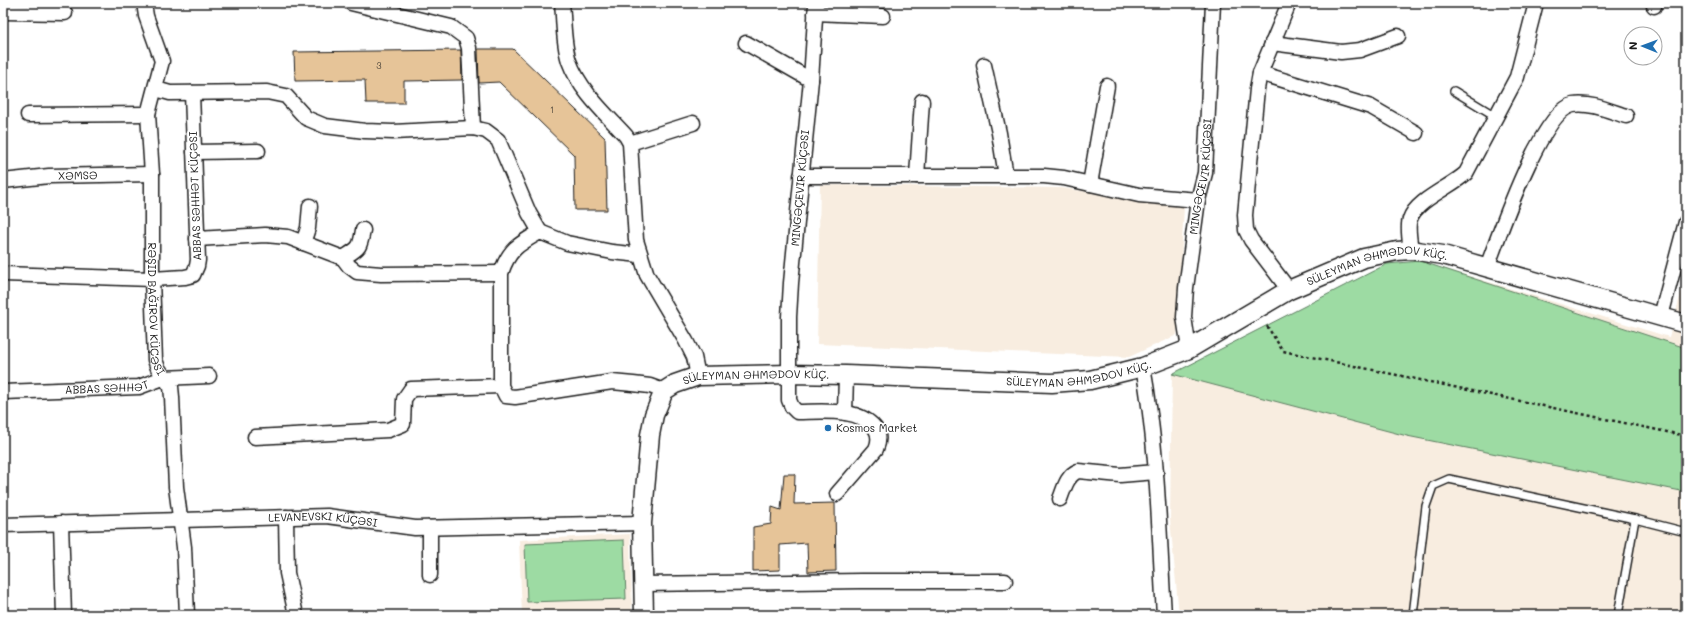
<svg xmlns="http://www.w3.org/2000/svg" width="1689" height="618" font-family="Mali,sans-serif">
	<rect width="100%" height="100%" fill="#fff"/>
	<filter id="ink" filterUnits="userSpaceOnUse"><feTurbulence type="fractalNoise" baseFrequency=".025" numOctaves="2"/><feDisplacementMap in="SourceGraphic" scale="8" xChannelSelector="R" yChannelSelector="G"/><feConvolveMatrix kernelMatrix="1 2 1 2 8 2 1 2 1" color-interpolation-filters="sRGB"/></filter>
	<g filter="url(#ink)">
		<g fill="#f8ede0">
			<polygon points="820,185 1062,188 1184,206 1177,335 1129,357 817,344"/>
			<polygon points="1420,261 1669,337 1686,275 1686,615 1179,615 1170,519 1172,374 1387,264"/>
			<polygon points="630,534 632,615 522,615 519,540"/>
		</g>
		<g fill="#9ddba3" stroke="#5c7c60">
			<polygon points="1420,261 1686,348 1686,492 1407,436 1172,374 1387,264"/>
			<polygon points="624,540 626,599 527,602 525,544"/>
		</g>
		<g fill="#e6c498" stroke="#1c1c1c">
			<polygon points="478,49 513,49 605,138 607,210 575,210 574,155 499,82 479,83"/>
			<polygon points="461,50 462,80 404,81 404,103 366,103 365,80 295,81 294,52"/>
			<polygon points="784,474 795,474 794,504 835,503 836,571 808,572 807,543 780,545 780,570 753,571 753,527 771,524 772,507 781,510"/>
		</g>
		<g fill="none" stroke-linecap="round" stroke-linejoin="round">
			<defs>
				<g id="service">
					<polyline points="1454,91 1497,117"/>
					<polyline points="1413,615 1426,506 1433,486 1449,479 1635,519 1686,532"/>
					<polyline points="1618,615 1635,519"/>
				</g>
				<g id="minor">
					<path id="s1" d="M144 3 146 16 162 61 148 114 152 174V279L155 360 158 368 171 387 172 397 176 487 184 547 187 615"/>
					<polyline points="351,3 451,27 466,38 469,48 473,128"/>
					<path d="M562 3C564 21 563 43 569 61 580 91 605 113 626 136L630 143 636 240 647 275 686 341 694 357 698 376"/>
					<path d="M816 3 811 80 791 283 789 317V400L792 407 797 412C822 412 858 407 875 428 880 435 879 442 876 449L837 494"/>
					<polyline points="1289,3 1260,73 1257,89 1245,215 1246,230 1251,240 1289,290"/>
					<polyline points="1654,6 1655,3"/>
					<polyline points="3,12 65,13"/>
					<polyline points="815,13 883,16"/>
					<polyline points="746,43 811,80"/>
					<polyline points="1272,43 1341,52 1360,50 1398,36"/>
					<polyline points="984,65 999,133 1006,176"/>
					<polyline points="1260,73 1371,107 1416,133"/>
					<polyline points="156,89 170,93 267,92 286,96 306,118 325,126 365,131 393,132 473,128 486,131 498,140 529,213 540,232"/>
					<polyline points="28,115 148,114"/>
					<polyline points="630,143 693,123"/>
					<polyline points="194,152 258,151"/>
					<polyline points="801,176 1044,176 1064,178 1139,195 1198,200"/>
					<polyline points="917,176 922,101"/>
					<path id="s2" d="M3 181 49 176 152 174"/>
					<polyline points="1090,184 1107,86"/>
					<polyline points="197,239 265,235 288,237 343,258 349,266 357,272 381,274 501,273"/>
					<polyline points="303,243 308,228 310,206"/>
					<path d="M1411 250C1410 243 1407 226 1410 219 1416 200 1451 187 1466 173L1517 77 1536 3"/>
					<path d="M640 255 612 252 567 243 540 232C519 244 509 249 501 273V386L506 396 515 397 612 382 633 384 650 386 664 391"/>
					<path d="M343 258C359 248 360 249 363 230"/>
					<path d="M1487 267C1499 236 1541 111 1573 105 1590 102 1610 111 1626 116"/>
					<polyline points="3,274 152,279 185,277 193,275 197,266 198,260 192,93"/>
					<polyline points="1661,316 1686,222"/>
					<path id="s3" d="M1189 349 1184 317 1186 288 1198 200 1205 173 1213 3"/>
					<path d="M1143 367C1158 449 1159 533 1164 615"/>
					<path id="s4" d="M3 392 139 387 163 378 209 376"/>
					<polyline points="845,413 846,375"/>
					<polyline points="255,437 388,430 403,424 404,399 411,389 501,386"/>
					<path d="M1060 499C1064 489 1067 475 1078 471L1120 475 1156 472"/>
					<polyline points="286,517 287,573 296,615"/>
					<polyline points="61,523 64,615"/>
					<path id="s5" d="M3 525 327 516 415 528 642 523"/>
					<polyline points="430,528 430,575"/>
					<polyline points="643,584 861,581 1005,581"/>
				</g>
				<g id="tertiary">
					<path id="s6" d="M644 615 642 523 650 435 654 415 664 391 675 384 698 376 789 374 846 375 1052 383 1090 380 1143 367 1189 349 1289 290 1364 258 1397 251 1411 250 1443 255 1686 324"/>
				</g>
			</defs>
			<use href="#service" stroke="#1c1c1c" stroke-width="10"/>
			<use href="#minor" stroke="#1c1c1c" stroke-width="17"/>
			<use href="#tertiary" stroke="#1c1c1c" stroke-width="21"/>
			<polyline stroke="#1c1c1c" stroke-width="2.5" stroke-dasharray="3 3" stroke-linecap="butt" points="1267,326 1283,351 1686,436"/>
			<use href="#service" stroke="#fff" stroke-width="7"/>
			<use href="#minor" stroke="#fff" stroke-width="14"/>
			<use href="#tertiary" stroke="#fff" stroke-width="18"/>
		</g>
	</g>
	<circle fill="#1f6fb2" stroke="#fff" stroke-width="1.5" cx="828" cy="428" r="4"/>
	<g text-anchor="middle" stroke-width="3.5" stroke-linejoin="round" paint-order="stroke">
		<g font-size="9" fill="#4e463b">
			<text x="379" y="69">3</text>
			<text x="552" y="113">1</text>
		</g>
		<g font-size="11" fill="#1c1c1c" stroke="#fff">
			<text dy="4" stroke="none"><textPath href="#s2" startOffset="75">XƏMSƏ</textPath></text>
			<text dy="4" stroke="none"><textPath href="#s3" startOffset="174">MINGƏÇEVIR KÜÇƏSI</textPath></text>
			<text transform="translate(800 188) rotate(-85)" y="4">MINGƏÇEVIR KÜÇƏSI</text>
			<text transform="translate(195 196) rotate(-92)" y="4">ABBAS SƏHHƏT KÜÇƏSI</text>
			<text dy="4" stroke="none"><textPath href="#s6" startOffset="970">SÜLEYMAN ƏHMƏDOV KÜÇ.</textPath></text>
			<text dy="4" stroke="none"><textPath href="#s1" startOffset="311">RƏŞID BAĞIROV KÜÇƏSI</textPath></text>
			<text dy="4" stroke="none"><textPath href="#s6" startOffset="646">SÜLEYMAN ƏHMƏDOV KÜÇ.</textPath></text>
			<text dy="4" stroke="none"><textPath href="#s6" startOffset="322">SÜLEYMAN ƏHMƏDOV KÜÇ.</textPath></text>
			<text dy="4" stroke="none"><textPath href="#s4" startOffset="104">ABBAS SƏHHƏT</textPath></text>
			<text dy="4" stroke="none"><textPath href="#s5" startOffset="320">LEVANEVSKI KÜÇƏSI</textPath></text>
		</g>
		<g font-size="11" fill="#1c1c1c" stroke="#fff" text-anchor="start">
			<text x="836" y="432">Kosmos Market</text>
		</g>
	</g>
	<rect width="1689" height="618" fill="none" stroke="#fff" stroke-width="16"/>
	<rect x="8" y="8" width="1673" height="602" fill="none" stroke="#1c1c1c" stroke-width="1.5" filter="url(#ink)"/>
	<g transform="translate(1643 46) rotate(271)"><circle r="19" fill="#ffffff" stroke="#a4a4a4"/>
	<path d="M0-3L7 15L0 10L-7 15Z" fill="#1f6fb2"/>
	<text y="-6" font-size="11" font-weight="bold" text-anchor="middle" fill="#1c1c1c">N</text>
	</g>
</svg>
